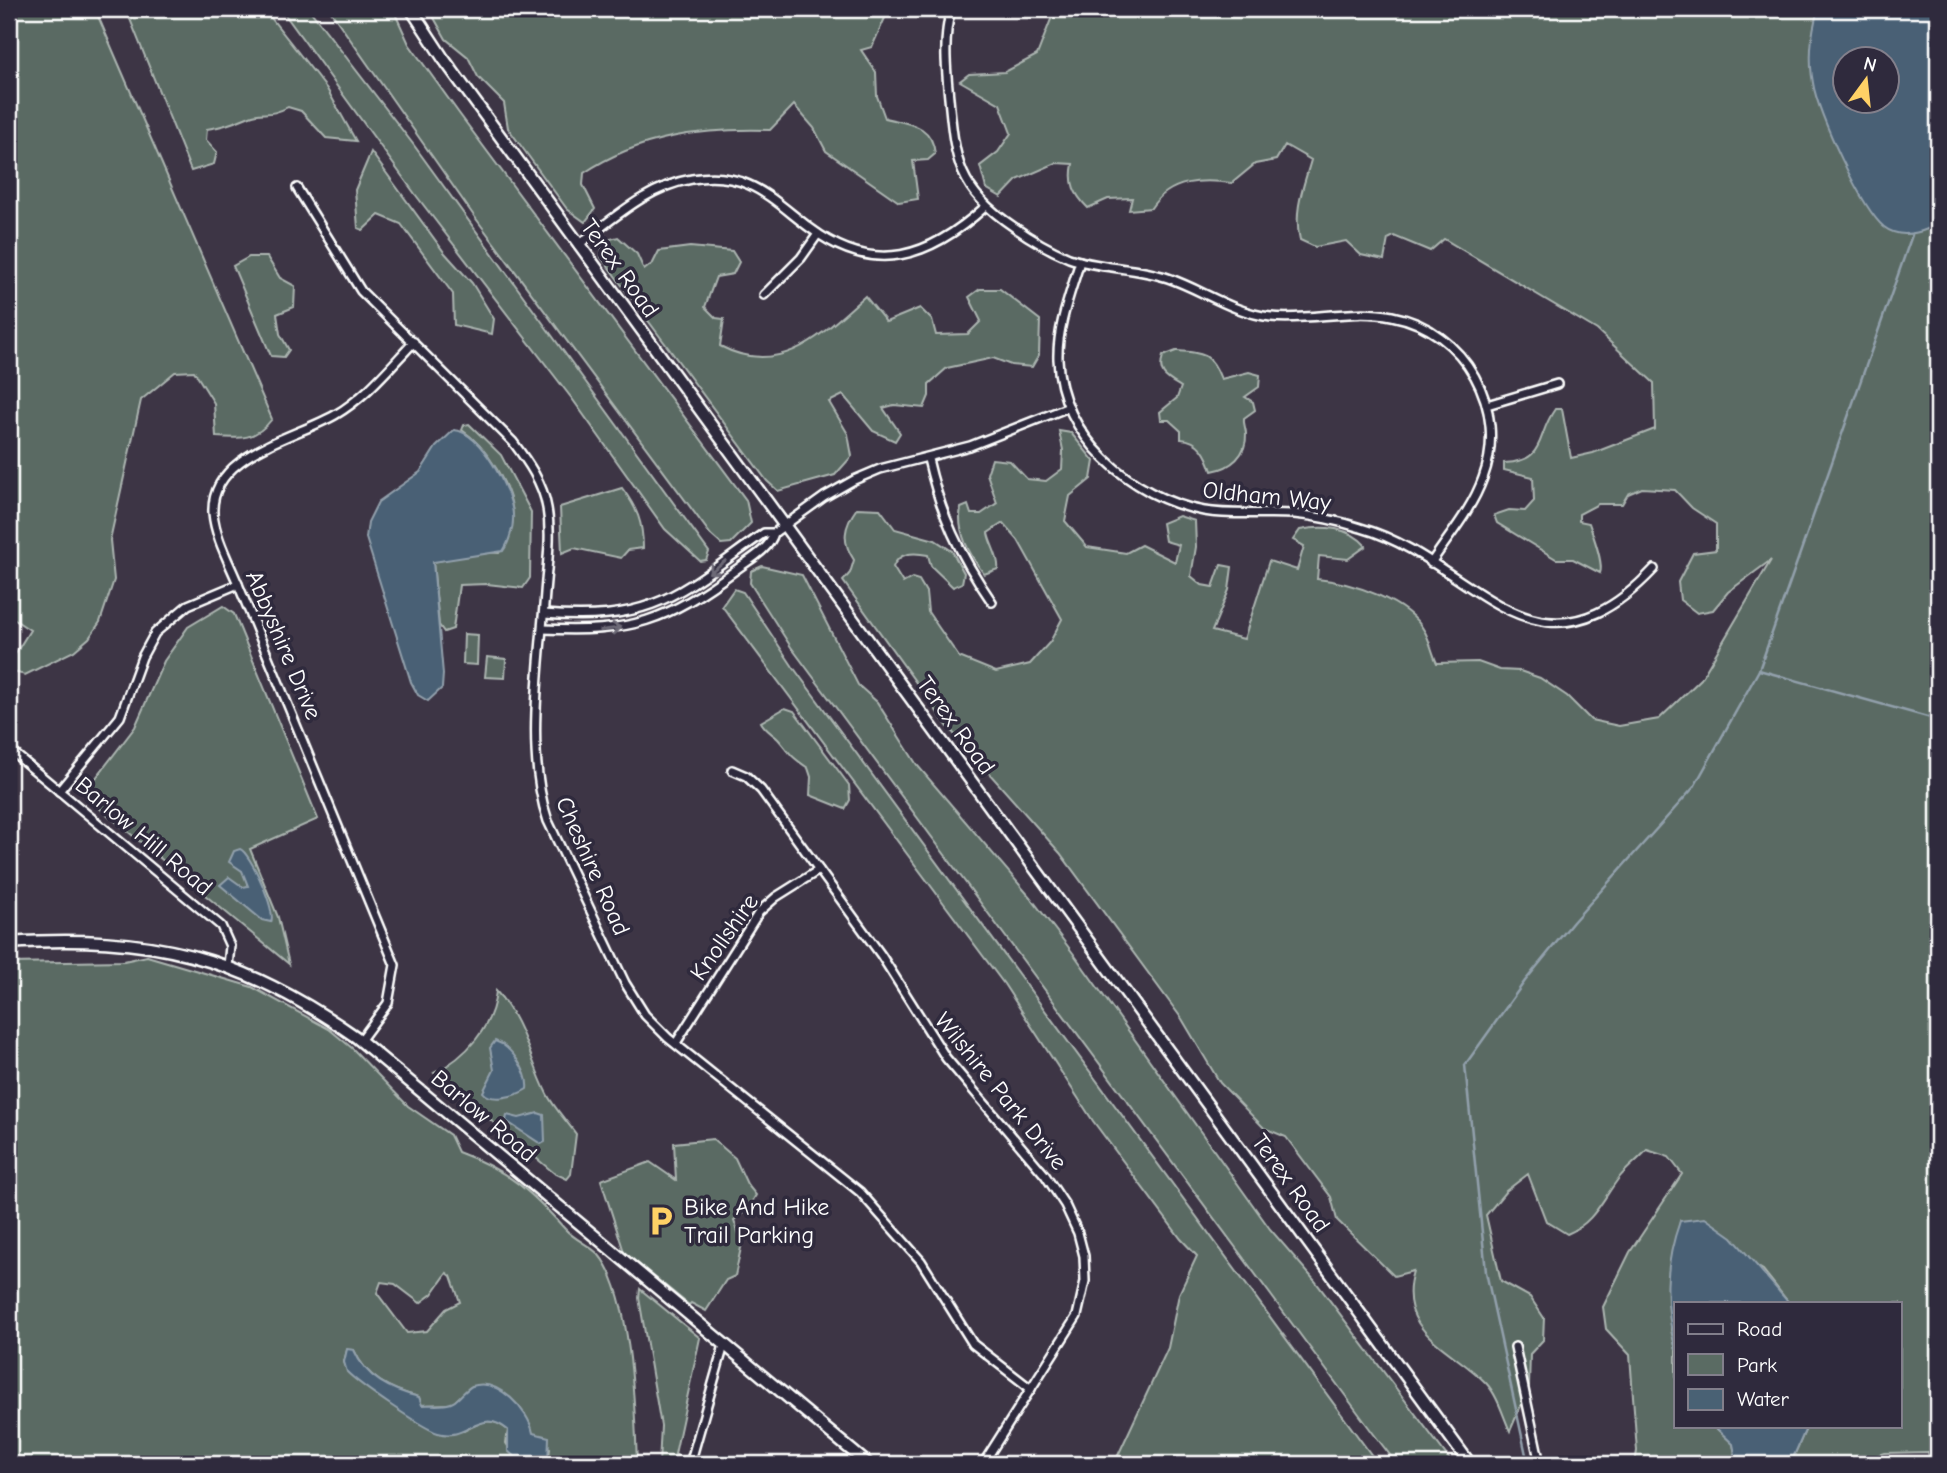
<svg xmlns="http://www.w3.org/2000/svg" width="1947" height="1473" font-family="'Comic Neue',sans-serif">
	<rect width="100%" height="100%" fill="#3d3545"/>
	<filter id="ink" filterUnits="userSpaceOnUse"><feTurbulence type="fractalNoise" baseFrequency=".0143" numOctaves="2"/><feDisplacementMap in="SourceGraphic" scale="14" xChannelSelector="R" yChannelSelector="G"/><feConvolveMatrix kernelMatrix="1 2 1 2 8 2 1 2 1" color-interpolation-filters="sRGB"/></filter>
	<g filter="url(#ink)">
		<g fill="#5a6b63" stroke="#acb5b1" stroke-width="2" fill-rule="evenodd">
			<path d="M9 9H95L272 419C256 440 241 439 216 437L214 403 194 371 175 372 141 400 110 540 114 580 100 622 89 638 74 651 25 675 9 671V664L30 630 9 616Z"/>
			<path d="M126 9H264L327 89 356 141 326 138 301 111 288 107C270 117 263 111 250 116 236 122 223 127 207 129L206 140 217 152 214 164 191 171Z"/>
			<polygon points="281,9 309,9 413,144 709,552 706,560 700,561 665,529 573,400 415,194"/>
			<polygon points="329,9 393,9 409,44 458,112 746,500 751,523 731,543 721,544 711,535 474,216"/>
			<path d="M429 9H889L872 47 861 50 876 72 877 96 885 118C910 124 932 124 935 154L928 160 913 161 918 199 899 202 826 151 814 128 794 105 770 130C704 128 641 135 584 173L583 185 595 209 585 222 567 209 524 150 508 128 504 103 478 77 468 57 446 39Z"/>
			<path d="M1055 9H1938V1464H1931L1928 1452 1884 1453 1852 1464H1777L1793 1458 1807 1426H1900V1303H1789L1763 1270 1680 1221 1671 1330 1676 1350V1426H1714L1733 1444 1737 1464H1635L1637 1451 1630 1355 1606 1329 1603 1307 1630 1252 1682 1174 1669 1157 1647 1150C1638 1160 1627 1168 1619 1178 1602 1200 1594 1223 1567 1234L1546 1221 1528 1174 1506 1191 1486 1215 1501 1281 1530 1297 1544 1318 1543 1340 1530 1354 1529 1387 1510 1431C1503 1416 1498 1396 1486 1383 1451 1347 1395 1333 1413 1271L1394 1276 1337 1220 1331 1197 1286 1137 1264 1128 1220 1083 1182 1019 1060 853 948 727 843 581 850 573 854 560C841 541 844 526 857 508L880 509 895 529 935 540 952 551 964 573 962 583 953 587 931 566 928 555C913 552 899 552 893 567L903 583 912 578 919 580 926 592 928 612 959 657 996 672 1030 664 1050 642 1062 619 1018 540 1003 523 988 533C990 545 1000 558 998 569L984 574C970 555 956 532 961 508L968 505 971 514H981L997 503 987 474 992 459 1010 461 1027 479 1046 481 1062 469 1063 450 1059 431 1071 433 1094 461 1091 479 1070 496 1065 521 1087 547 1126 553 1141 545 1175 562 1179 545 1165 541 1162 523 1179 516 1195 521 1196 547 1191 576 1202 585 1213 587 1221 565 1232 567 1229 590 1212 631 1244 639 1269 561 1297 570 1304 546 1293 540 1300 530C1323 525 1350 527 1366 546L1348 559 1319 556 1317 579C1350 582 1408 600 1425 632 1430 641 1432 653 1437 663L1478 662 1500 670 1520 671 1540 678 1567 696 1591 720 1619 726 1659 719 1701 679 1771 560 1728 592 1713 610 1697 613 1680 600 1678 582 1693 553 1716 550V524L1692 508 1675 490 1642 488 1628 494 1622 504H1598L1579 514V521L1589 523C1593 535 1604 564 1600 573L1573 559H1556L1497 523 1494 515 1509 510 1525 511 1534 501 1533 477 1504 470V463C1547 461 1535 437 1555 409H1562L1571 458 1593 453 1655 429 1654 383 1597 330 1444 239 1430 251 1394 236 1388 239 1384 260 1361 255 1346 241 1315 247 1300 240C1293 212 1303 188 1311 160L1285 145 1276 160 1255 164 1232 183C1202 179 1170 179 1151 208L1129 210 1132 198 1108 199 1088 208C1074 194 1069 183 1073 164L1056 163 1017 180 1001 197 986 188 980 166 998 152 1011 133 1000 104 960 81 969 74 1005 72 1037 55ZM1846 60H1888V102H1846Z"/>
			<polygon points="371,152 444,252 472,283 494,319 492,334 454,325 453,294 401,224 379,215 363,230 358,228 355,190"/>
			<path d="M618 237 637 254 644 270 653 263 659 251 690 247 732 251 739 262 733 274 716 277 705 307 716 318 724 319 720 346C781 378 821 335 865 296L886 322 920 308 932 320 936 335 968 334 981 321 969 297 980 289H1000L1040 320 1039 355 1032 367 1011 365 993 358 947 368 929 384V396L924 408 894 405 883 408 900 433 895 441 873 431 843 395 829 402 848 434 852 456 835 475 778 491 767 481 601 257 603 241Z"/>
			<polygon points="249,257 267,257 280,278 295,286 294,307 277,314 280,334 289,350 284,357 271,356 233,266"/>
			<path d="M1176 351C1204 353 1211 353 1221 379L1249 372 1260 375 1259 387 1245 397 1253 402 1255 410 1244 418C1243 425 1246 427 1246 434 1247 455 1231 468 1212 471 1207 455 1200 440 1181 439V431L1169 420H1161L1160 412 1177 398 1181 387C1166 378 1157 374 1163 356Z"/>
			<path d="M469 424 501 455 531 512 530 578 523 588 487 584 459 585 453 629 444 632 439 625 433 562 482 552 499 553C504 542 513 530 513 518 513 488 486 446 462 430L464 425Z"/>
			<path d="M622 488C637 508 643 522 643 548L628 550 621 558 574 548 562 553 560 507Z"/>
			<polygon points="762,566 802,575 858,685 877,702 917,765 1030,897 1073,953 1270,1229 1315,1281 1453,1464 1397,1464 1373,1433 791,647 750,583 751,571"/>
			<polygon points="734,589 743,592 793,667 1378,1464 1114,1464 1168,1348 1179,1294 1197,1256 1181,1239 1093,1121 1004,984 722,606"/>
			<polygon points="223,606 234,614 318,819 250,849 278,917 289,964 93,803 89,787 135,727 164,661 188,627"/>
			<polygon points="464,634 478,635 477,665 463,664"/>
			<polygon points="487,657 506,659 505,678 485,677"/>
			<path d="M785 708 794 711 849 785 850 800 845 809 810 795 811 777 808 768C789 755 792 755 778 739 772 733 765 730 761 722Z"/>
			<path d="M147 956 252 987 329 1029 352 1048 408 1106 450 1135 458 1152C507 1170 530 1190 565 1229 575 1240 590 1245 599 1255 632 1294 635 1413 637 1464H548L550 1449 472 1386 452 1404 421 1405 419 1397C390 1390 366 1378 354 1350H347L344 1362 348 1372 419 1423 464 1431C482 1421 491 1416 508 1430L506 1443 515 1458 525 1464H9V963L124 961ZM447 1273 451 1276 460 1302 446 1309 427 1331 407 1333 377 1293 381 1282 395 1284 420 1303 432 1294Z"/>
			<path d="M496 991C523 1020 530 1060 547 1094 554 1108 567 1121 576 1134L571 1174 567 1179 554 1173 434 1073C466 1057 493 1027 496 991Z"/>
			<polygon points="713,1139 735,1158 747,1184 756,1195 747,1210 734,1220 742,1243 735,1276 726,1280 706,1311 691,1303 689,1305 624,1252 601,1180 650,1162 676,1180 674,1143"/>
			<polygon points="640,1289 700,1338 675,1454 687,1464 659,1464 661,1426 639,1298"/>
		</g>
		<g fill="#496174" stroke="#92a0ac" stroke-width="2" fill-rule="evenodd">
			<path d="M1818 9H1938V211L1930 228C1916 234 1898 238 1884 227 1862 209 1817 112 1813 83 1808 57 1811 34 1818 9ZM1846 60H1888V102H1846Z"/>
			<path d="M454 430C480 431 512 491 513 515 514 526 509 543 503 551L433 562 443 674 442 688 428 701 418 695 411 682 366 538 368 522 378 502 420 472 436 447Z"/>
			<path d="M240 849C250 852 277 912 271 922L262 920 220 885 229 877 243 887 248 886 242 871 229 862 234 851Z"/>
			<path d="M495 1041C511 1046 529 1072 527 1089 516 1096 491 1103 483 1092L494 1070 490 1048Z"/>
			<polygon points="538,1113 544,1115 545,1142 541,1144 506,1121 507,1115 519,1118"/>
			<path d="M1705 1218 1732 1237 1789 1303H1676V1350C1664 1303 1664 1266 1680 1221Z"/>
			<path d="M347 1349 354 1350C366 1378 390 1390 419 1397L422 1405C431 1404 447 1407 455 1401 460 1397 466 1389 472 1386 498 1377 529 1411 533 1433L549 1437 548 1464C530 1464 521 1464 508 1451V1430C479 1406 468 1442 438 1433 422 1428 360 1385 347 1372L344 1362Z"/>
			<polygon points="1714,1426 1807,1426 1793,1458 1777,1464 1737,1464 1733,1444"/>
		</g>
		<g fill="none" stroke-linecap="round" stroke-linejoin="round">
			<g stroke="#92a0ac" stroke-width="2.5">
				<polyline points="1759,670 1938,720"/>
				<polyline points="1528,1464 1486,1272 1465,1065 1525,981 1573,922 1694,787 1759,670 1912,235"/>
			</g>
			<defs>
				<g id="street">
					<path d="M951 9C943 39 946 67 949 98 955 162 958 189 1014 227 1031 239 1050 250 1069 258 1101 269 1136 267 1168 278 1203 290 1233 313 1271 317 1311 321 1352 308 1392 316 1465 330 1509 409 1483 478 1472 509 1449 536 1431 563"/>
					<path d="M297 188 361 291 513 442C528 462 543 483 547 508 552 536 547 564 545 593 540 663 525 754 548 821L625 983 645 1015 668 1038 860 1192 921 1261 973 1344 1031 1389"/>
					<path d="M578 245C613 219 648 186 692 179 748 170 770 198 810 228 875 277 930 257 985 207"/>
					<path d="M1080 261C1071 292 1057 326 1058 359 1060 436 1132 498 1204 511 1234 516 1264 512 1294 514 1317 516 1339 521 1361 528 1474 560 1534 696 1654 569"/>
					<polyline points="764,295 801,258 818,234"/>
					<polyline points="1487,405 1557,384"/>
					<path d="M928 459C941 515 959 554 992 602"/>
					<path d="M544 614C655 623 679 593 764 533H774L824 497 854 480 880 469 970 446 1069 407"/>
					<path d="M543 629C631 633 666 622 737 569 749 560 770 549 774 533"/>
					<polyline points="9,749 221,926 230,946 228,966"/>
					<polyline points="732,770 746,776 761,790 881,955 946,1058 1045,1175 1065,1205 1078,1233 1084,1256 1085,1281 1077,1316 983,1464"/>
					<polyline points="59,791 120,717 142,657 155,633 188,605 238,584"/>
					<path d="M360 1041 388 1003 395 965 238 584C229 562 215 537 213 513 210 454 295 438 335 415 366 397 389 368 414 342"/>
					<polyline points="676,1043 759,912 776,897 819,870"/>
					<polyline points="1515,1347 1540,1464"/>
					<polyline points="690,1464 724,1345"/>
				</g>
				<g id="secondary">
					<polyline points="411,9 443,58 1470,1464"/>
					<path d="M9 943C150 934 239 955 356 1037L868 1464"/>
				</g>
			</defs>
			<use href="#street" stroke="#fff" stroke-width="12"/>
			<use href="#secondary" stroke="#fff" stroke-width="15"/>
			<use href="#street" stroke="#2f2a3d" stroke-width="7"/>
			<use href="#secondary" stroke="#2f2a3d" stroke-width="10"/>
		</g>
		<defs><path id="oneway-shaft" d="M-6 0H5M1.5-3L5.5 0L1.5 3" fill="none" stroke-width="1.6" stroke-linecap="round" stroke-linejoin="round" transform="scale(1.75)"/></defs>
		<g stroke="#6d6a77">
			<use href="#oneway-shaft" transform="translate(717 567) rotate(142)"/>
			<use href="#oneway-shaft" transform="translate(611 629) rotate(-7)"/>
		</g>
	</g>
	<defs>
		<symbol id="parking-bare" viewBox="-9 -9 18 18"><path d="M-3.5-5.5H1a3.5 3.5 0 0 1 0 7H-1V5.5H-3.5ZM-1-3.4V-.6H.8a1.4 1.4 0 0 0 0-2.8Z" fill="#ffd166" stroke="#2f2a3d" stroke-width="2.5" paint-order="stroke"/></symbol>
	</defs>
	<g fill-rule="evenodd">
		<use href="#parking-bare" x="639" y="1199" width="44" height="44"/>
	</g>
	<g text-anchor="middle" stroke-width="7" stroke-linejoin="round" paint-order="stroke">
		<g font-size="24" fill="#fff" stroke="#2f2a3d">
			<text transform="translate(620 268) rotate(54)" y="8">Terex Road</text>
			<text transform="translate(1267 496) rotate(6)" y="8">Oldham Way</text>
			<text transform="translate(284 645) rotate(67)" y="8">Abbyshire Drive</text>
			<text transform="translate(956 725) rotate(54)" y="8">Terex Road</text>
			<text transform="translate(144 836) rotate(40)" y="8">Barlow Hill Road</text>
			<text transform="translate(593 866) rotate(66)" y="8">Cheshire Road</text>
			<text transform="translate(724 937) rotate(-55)" y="8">Knollshire</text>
			<text transform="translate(1001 1091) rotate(51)" y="8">Wilshire Park Drive</text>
			<text transform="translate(484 1116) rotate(40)" y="8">Barlow Road</text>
			<text transform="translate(1291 1183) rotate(54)" y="8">Terex Road</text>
		</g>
		<g font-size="24" fill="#fff" stroke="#2f2a3d" text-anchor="start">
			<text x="684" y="1215">Bike And Hike<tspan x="684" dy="28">Trail Parking</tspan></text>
		</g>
	</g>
	<rect width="1947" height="1473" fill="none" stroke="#2f2a3d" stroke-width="35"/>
	<rect x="18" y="18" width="1912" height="1438" fill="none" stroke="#fff" stroke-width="2.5" filter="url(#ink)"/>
	<rect x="1674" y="1302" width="228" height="126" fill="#2f2a3d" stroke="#827f8b" stroke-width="2"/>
	<rect x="1688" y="1324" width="35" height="10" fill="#2f2a3d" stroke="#827f8b" stroke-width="2"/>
	<text x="1737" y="1336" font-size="21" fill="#ffffff">Road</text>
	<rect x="1688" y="1354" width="35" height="21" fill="#5a6b63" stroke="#827f8b" stroke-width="2"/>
	<text x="1737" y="1372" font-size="21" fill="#ffffff">Park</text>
	<rect x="1688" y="1389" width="35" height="21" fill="#496174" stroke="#827f8b" stroke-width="2"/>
	<text x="1737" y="1406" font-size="21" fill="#ffffff">Water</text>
	<g transform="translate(1866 80) rotate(15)"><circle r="33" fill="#2f2a3d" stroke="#827f8b" stroke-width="2"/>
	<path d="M0-5L12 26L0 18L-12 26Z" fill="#ffd166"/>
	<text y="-10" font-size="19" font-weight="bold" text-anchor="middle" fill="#ffffff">N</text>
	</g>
</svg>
